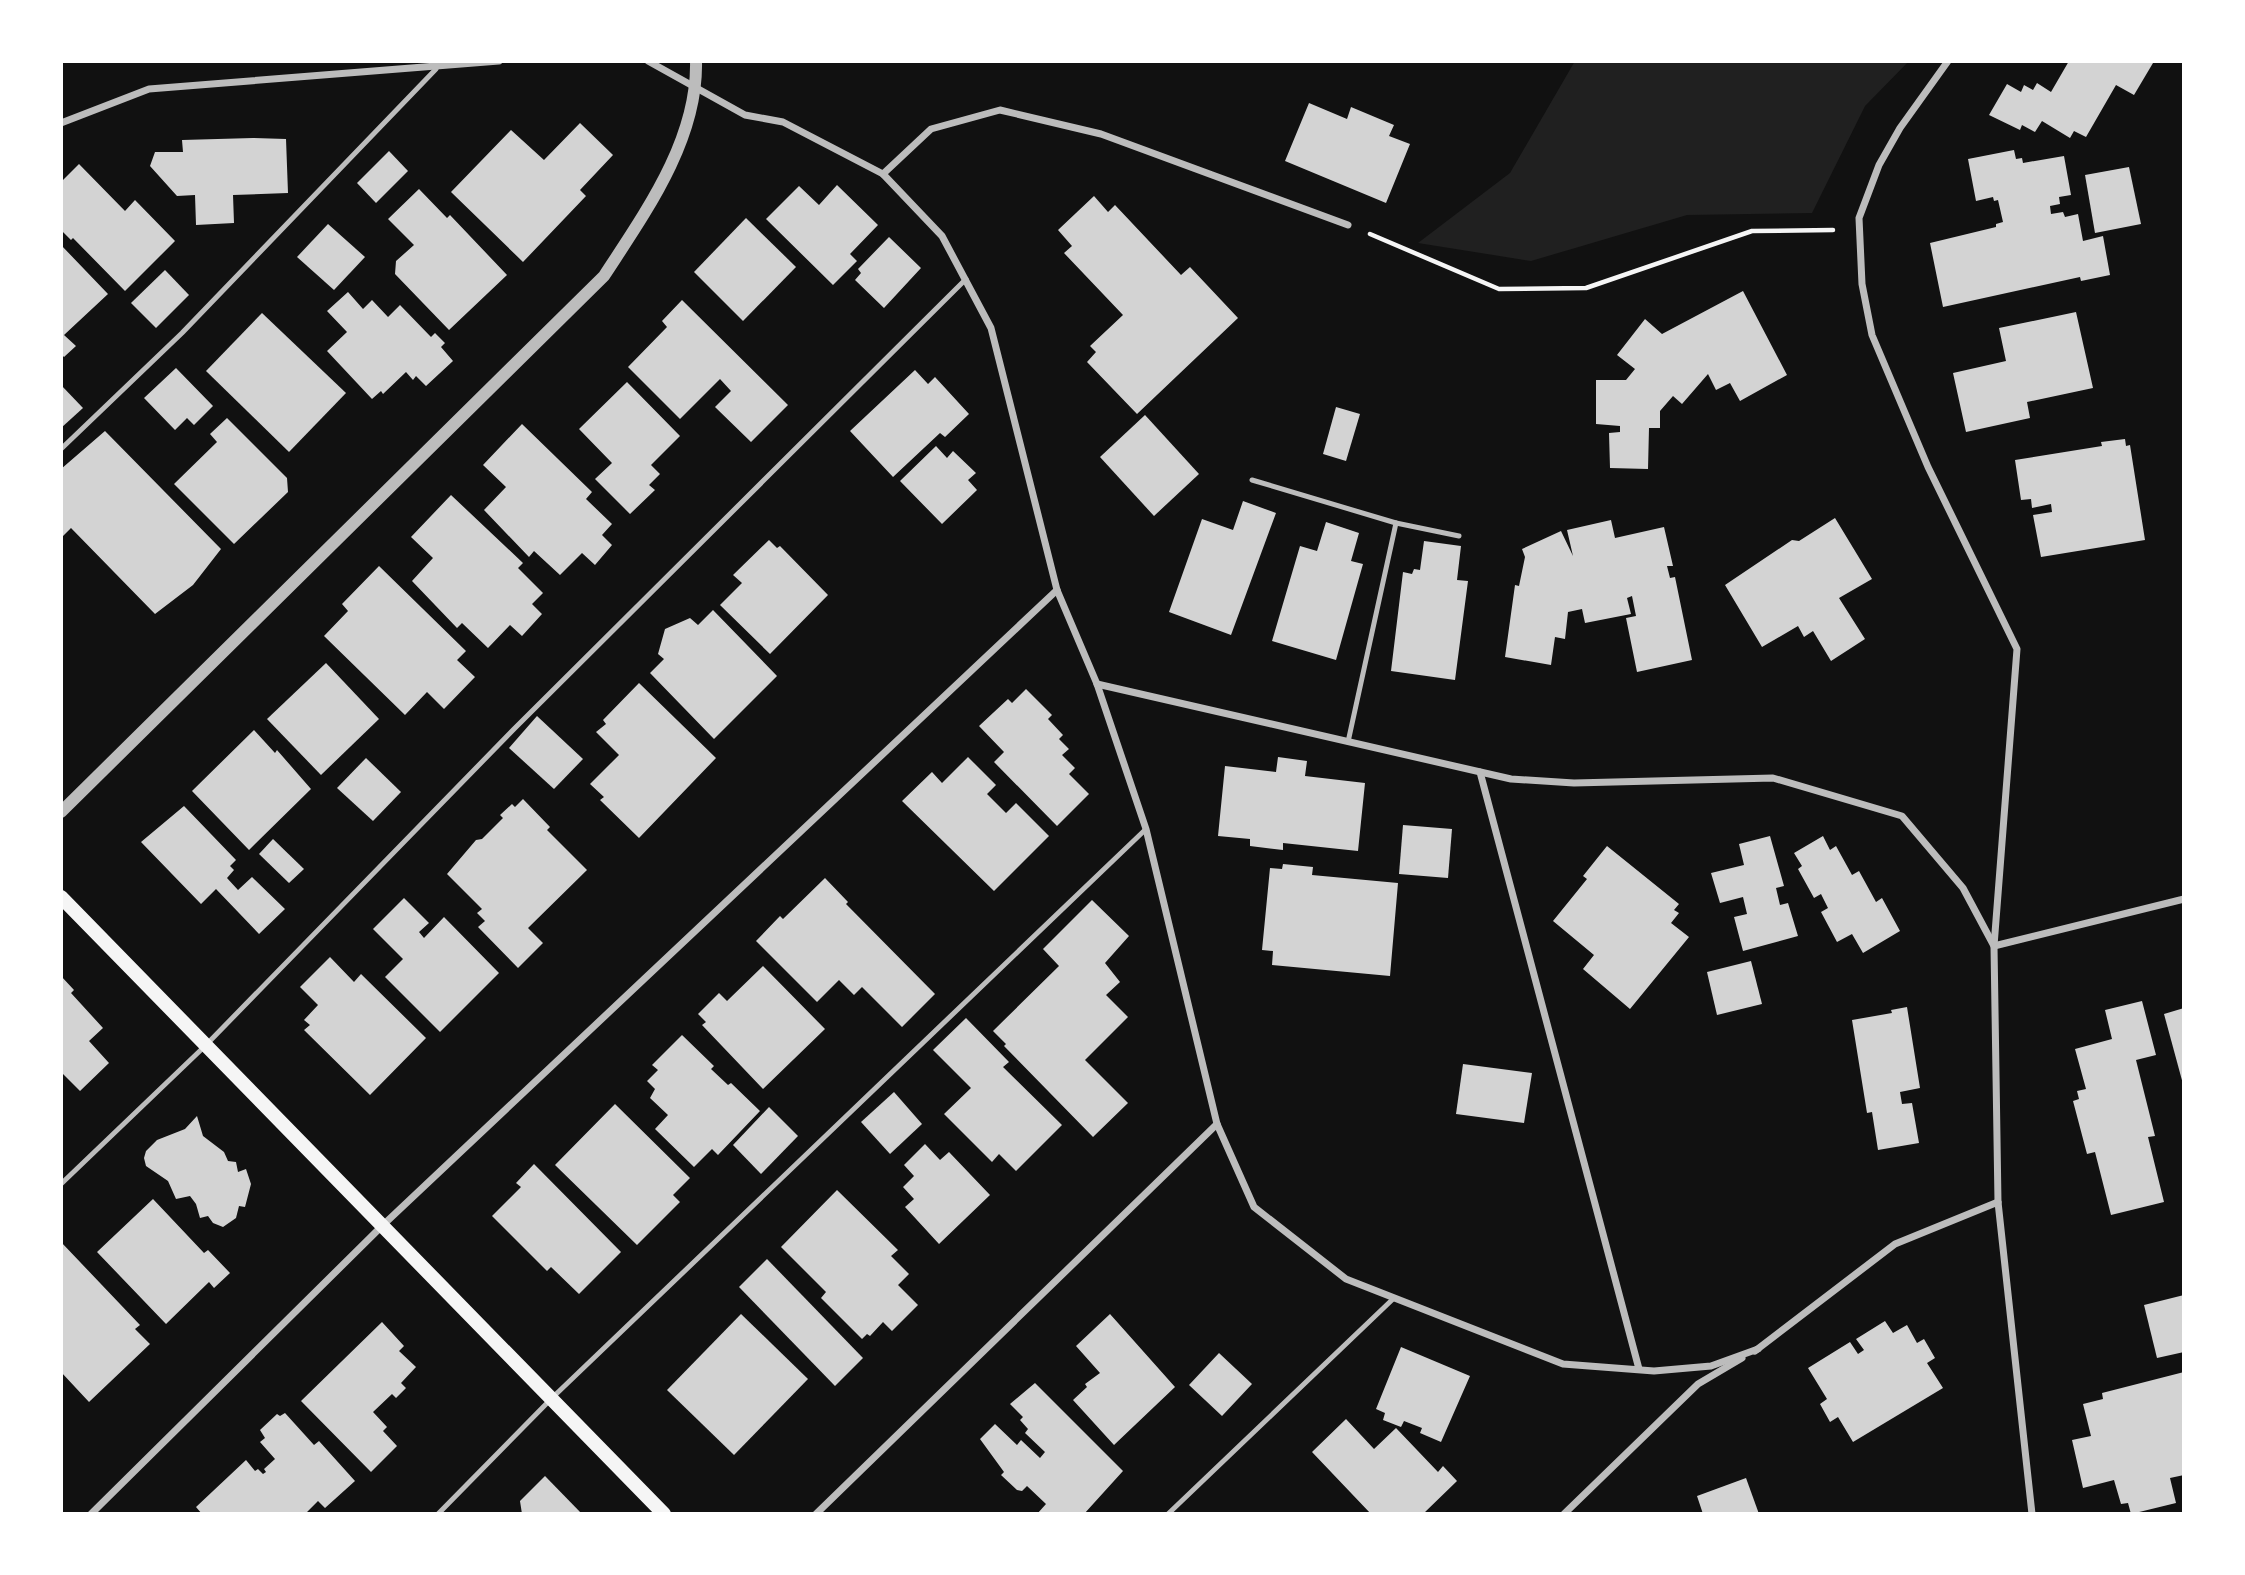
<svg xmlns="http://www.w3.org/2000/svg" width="2245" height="1575" font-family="Ubuntu,sans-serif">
	<rect width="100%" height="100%" fill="#111"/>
	<polygon fill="#202020" points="1575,61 1909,61 1865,106 1812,213 1687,215 1531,261 1418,243 1510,173"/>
	<g fill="#d3d3d3">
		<polygon points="2069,61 2153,63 2134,95 2116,85 2086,137 2074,131 2070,138 2042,121 2035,132 2022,125 2020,130 1989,115 2007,84 2021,92 2024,85 2033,90 2037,83 2051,92"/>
		<polygon points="1309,103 1347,119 1351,107 1394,125 1389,136 1410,144 1386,203 1285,161"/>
		<polygon points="580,123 613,155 580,190 586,196 523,262 451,192 511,130 544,160"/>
		<polygon points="253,138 286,139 288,193 233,195 234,223 196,225 195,195 177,196 150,166 155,152 183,152 182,140"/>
		<polygon points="2014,150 2016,159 2022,158 2023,163 2064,156 2071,195 2059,197 2060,204 2050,206 2051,214 2063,212 2065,217 2078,214 2083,241 2103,236 2110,275 2081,281 2080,277 1943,307 1930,243 1996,227 1996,224 2003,222 1998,200 1994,201 1993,197 1976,201 1968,159"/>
		<polygon points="389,151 408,171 376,203 357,183"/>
		<polygon points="79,164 125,211 135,200 175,241 125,291 73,238 71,240 61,230 61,182"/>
		<polygon points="2129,167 2141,224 2095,233 2085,175"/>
		<polygon points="837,185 878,225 850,254 857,261 833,285 766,219 799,186 819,205"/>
		<polygon points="419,189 447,218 450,215 507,275 449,330 395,274 396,261 414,245 388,219"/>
		<polygon points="1094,196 1108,212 1115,205 1181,275 1190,267 1238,318 1137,414 1087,362 1096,352 1090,346 1123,315 1064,253 1072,246 1058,230"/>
		<polygon points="746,218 796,267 743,321 694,272"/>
		<polygon points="328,224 365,257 334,290 297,257"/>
		<polygon points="889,237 921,268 884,308 855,280 861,273 858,269"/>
		<polygon points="61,245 108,294 64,335 76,346 64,357 61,354"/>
		<polygon points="165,270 189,295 156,328 131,303"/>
		<polygon points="1743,291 1787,375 1740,401 1730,383 1716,390 1708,374 1682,404 1673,396 1660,411 1660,428 1649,428 1648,469 1610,468 1609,433 1620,432 1620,426 1596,424 1596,380 1626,380 1635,369 1617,355 1645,319 1662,334"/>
		<polygon points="348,292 363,309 372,300 388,317 400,305 431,337 435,333 445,343 441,347 453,361 426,386 416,376 413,380 406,372 383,394 381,391 372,399 327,351 347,332 327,311"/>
		<polygon points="682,300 788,405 751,442 715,407 731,391 720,379 680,419 628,367 667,327 662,321"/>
		<polygon points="2076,312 2093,388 2027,402 2030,418 1966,432 1953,373 2006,361 1999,328"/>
		<polygon points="262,313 346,393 289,452 206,371"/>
		<polygon points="176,368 213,406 194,425 187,418 175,430 144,398"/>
		<polygon points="915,370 928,384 935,377 969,414 945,437 940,433 893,477 850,431"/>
		<polygon points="627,382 680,436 651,465 660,474 649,485 655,490 630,514 595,479 612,463 579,429"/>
		<polygon points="61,385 83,408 61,428"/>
		<polygon points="1336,407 1360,414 1346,461 1323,454"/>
		<polygon points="1145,415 1199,474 1154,516 1100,457"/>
		<polygon points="227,418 287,478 288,492 234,544 174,484 217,442 210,434"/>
		<polygon points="522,424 592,492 586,499 612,524 602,535 612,545 595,565 582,553 560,575 534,551 529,557 484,510 506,487 483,465"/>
		<polygon points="105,431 221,549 193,585 155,614 71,528 61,538 61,469"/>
		<polygon points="2125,439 2126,446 2130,445 2145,540 2041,557 2033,515 2052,512 2051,504 2032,508 2031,499 2021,500 2015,460 2102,446 2101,442"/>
		<polygon points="936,446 947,458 953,451 976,473 968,480 977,490 942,524 900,481"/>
		<polygon points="451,495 523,563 518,568 543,593 532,604 542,614 522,636 510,625 488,648 462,623 457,628 412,581 433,558 411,537"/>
		<polygon points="1243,501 1276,513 1231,635 1169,612 1202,519 1233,530"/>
		<polygon points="1835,518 1872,579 1839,598 1865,639 1831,661 1813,631 1804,637 1798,626 1762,647 1725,585 1792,540 1799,541"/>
		<polygon points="1611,520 1615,538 1664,527 1673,566 1667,566 1670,578 1675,577 1692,660 1637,672 1626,618 1636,616 1632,596 1627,598 1631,614 1585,623 1582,609 1568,612 1565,639 1555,637 1551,665 1505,657 1515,585 1519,586 1525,557 1522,549 1561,531 1573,556 1567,530"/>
		<polygon points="1326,522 1359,533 1351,561 1363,564 1336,660 1272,641 1300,546 1317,551"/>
		<polygon points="769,540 777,548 780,546 828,595 770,654 720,605 742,583 733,575"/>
		<polygon points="1424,541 1461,546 1457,580 1468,581 1455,680 1391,671 1403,572 1412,574 1414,569 1420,570"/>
		<polygon points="379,566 466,651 457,660 475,677 444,709 427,692 405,715 324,636 348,611 342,604"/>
		<polygon points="713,610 777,676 714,739 650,673 664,659 658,654 665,629 690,618 698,625"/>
		<polygon points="326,663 379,719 321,775 267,719"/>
		<polygon points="639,683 716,758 639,838 600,800 604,797 590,784 619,755 596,732 606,724 603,720"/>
		<polygon points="1026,689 1052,715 1048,719 1063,735 1059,739 1069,749 1062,755 1075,768 1069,774 1089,794 1057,826 994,762 1004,752 979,726 1008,699 1012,703"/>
		<polygon points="537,716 583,759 554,789 509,748"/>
		<polygon points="254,730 275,753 277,750 311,789 249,850 192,791"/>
		<polygon points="968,757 996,785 987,794 1006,813 1016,803 1049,836 994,891 902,801 932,772 942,783"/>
		<polygon points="1278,757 1307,761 1305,776 1365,783 1358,851 1283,843 1283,850 1250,846 1250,839 1218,836 1225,766 1276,772"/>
		<polygon points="366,758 401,792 373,821 337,788"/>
		<polygon points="523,799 550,827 547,830 587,870 528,928 543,943 518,968 478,927 485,921 477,913 482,909 447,874 476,840 482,839 503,818 500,815 512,804 515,807"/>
		<polygon points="184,806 236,860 230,866 234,870 227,878 238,890 252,877 285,909 259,934 216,889 201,904 141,842"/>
		<polygon points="1403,825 1452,829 1448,878 1399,874"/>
		<polygon points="1770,836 1784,886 1776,888 1780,905 1788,903 1798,936 1743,951 1734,917 1747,914 1743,897 1720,903 1711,873 1744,865 1739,844"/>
		<polygon points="1823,836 1830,850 1836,846 1852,875 1859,871 1876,902 1882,898 1900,931 1863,953 1852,934 1837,942 1821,912 1828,908 1821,894 1814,898 1798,869 1802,866 1794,853"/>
		<polygon points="273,839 304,869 289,883 259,854"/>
		<polygon points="1607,846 1679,904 1674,910 1679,913 1671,923 1689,937 1630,1009 1583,969 1594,955 1553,921 1587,879 1583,876"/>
		<polygon points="1283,864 1313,867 1312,875 1398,883 1390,976 1272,965 1273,951 1262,950 1270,868 1282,869"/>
		<polygon points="825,878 848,902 846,904 935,994 902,1027 862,987 854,995 839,980 817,1002 756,941 780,916 783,919"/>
		<polygon points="404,898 429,923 419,932 424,938 444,917 499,973 440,1032 385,977 403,959 373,929"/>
		<polygon points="1092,900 1129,936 1105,963 1120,982 1106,995 1128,1017 1085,1060 1128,1103 1093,1137 1004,1046 1006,1044 993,1031 1059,966 1043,949"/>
		<polygon points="330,957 354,982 361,974 426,1038 370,1095 304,1030 310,1025 304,1020 318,1005 300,987"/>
		<polygon points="1751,961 1762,1004 1717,1015 1707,972"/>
		<polygon points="763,966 825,1029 763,1089 702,1025 706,1022 698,1014 719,993 727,1001"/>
		<polygon points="61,976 74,990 71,993 103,1028 89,1041 109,1063 80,1091 61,1072"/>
		<polygon points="2142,1001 2156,1055 2136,1060 2155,1136 2148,1137 2164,1202 2111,1215 2095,1152 2087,1154 2073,1101 2079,1099 2077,1091 2086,1089 2075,1049 2112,1039 2105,1010"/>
		<polygon points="1907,1007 1920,1088 1900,1092 1902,1104 1912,1103 1919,1143 1878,1150 1872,1112 1867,1113 1852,1020 1892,1013 1891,1010"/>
		<polygon points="2184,1008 2184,1084 2183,1084 2164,1014"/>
		<polygon points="966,1018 1009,1062 1003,1067 1062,1125 1016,1171 999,1154 992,1162 944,1114 971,1088 933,1050"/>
		<polygon points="682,1035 714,1066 711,1069 728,1085 731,1083 760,1111 718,1155 712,1149 694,1167 655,1129 668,1115 650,1098 655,1089 647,1081 658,1070 652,1065"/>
		<polygon points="1463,1064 1532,1073 1524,1123 1456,1114"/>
		<polygon points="894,1092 922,1124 890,1154 861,1122"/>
		<polygon points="615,1104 690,1178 673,1195 680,1202 637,1245 555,1165"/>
		<polygon points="769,1107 798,1136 761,1174 733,1145"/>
		<polygon points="197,1116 203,1136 224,1152 228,1161 236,1162 238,1172 246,1169 251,1184 245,1207 239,1206 236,1218 223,1227 213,1223 208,1216 200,1218 196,1204 190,1196 176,1199 168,1181 146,1166 144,1158 146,1151 157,1140 185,1129"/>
		<polygon points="925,1144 940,1160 949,1152 990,1195 939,1244 905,1207 914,1199 903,1187 914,1176 904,1165"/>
		<polygon points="534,1164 621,1252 579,1294 551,1267 547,1271 492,1216 521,1187 516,1183"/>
		<polygon points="837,1190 898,1250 891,1256 909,1274 898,1285 918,1305 892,1331 883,1322 870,1336 867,1334 862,1339 821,1298 826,1292 781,1247"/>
		<polygon points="153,1199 204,1253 208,1250 230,1273 214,1288 209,1282 166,1324 97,1252"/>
		<polygon points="61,1242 140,1325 135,1329 150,1344 89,1402 61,1372"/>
		<polygon points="767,1259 863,1358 835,1386 739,1287"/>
		<polygon points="2184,1295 2184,1352 2157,1358 2144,1305"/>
		<polygon points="741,1314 808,1379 734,1455 667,1390"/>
		<polygon points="1110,1314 1175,1387 1114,1445 1073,1400 1087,1387 1085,1384 1100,1373 1076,1346"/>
		<polygon points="1885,1321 1893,1333 1907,1325 1917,1343 1924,1339 1935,1358 1927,1363 1943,1388 1853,1442 1838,1417 1830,1422 1820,1404 1827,1399 1808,1368 1850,1342 1858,1354 1864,1350 1856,1339"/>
		<polygon points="382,1322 404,1346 399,1351 416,1367 401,1383 406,1388 396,1398 392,1394 373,1412 387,1427 383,1431 397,1446 371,1472 301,1401"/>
		<polygon points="1401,1347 1470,1376 1441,1442 1420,1433 1422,1428 1404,1421 1401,1427 1383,1420 1385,1413 1376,1409"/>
		<polygon points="1219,1353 1252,1384 1222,1416 1189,1385"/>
		<polygon points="2184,1372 2184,1475 2170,1478 2176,1503 2131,1514 2128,1503 2121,1504 2114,1480 2083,1488 2072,1440 2091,1436 2083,1404 2103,1399 2102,1393"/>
		<polygon points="1035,1383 1123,1471 1084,1514 1037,1514 1046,1504 1027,1486 1022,1491 1017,1490 1001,1475 1004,1472 980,1439 995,1424 1017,1445 1021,1440 1040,1458 1045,1452 1025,1433 1028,1429 1020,1420 1023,1417 1010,1404"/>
		<polygon points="285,1413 314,1445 319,1441 355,1481 325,1508 318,1501 305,1514 202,1514 196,1507 246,1460 255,1471 258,1469 263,1474 266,1472 264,1469 275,1459 260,1442 265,1438 260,1430 277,1414 280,1416"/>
		<polygon points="1346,1419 1374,1449 1396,1428 1438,1472 1443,1466 1457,1481 1423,1514 1371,1514 1312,1452"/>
		<polygon points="545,1476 582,1514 522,1514 520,1501"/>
		<polygon points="1746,1478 1759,1514 1703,1514 1697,1496"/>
	</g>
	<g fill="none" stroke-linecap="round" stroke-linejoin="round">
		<polyline stroke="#f5f5f5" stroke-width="4.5" points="1370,234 1499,289 1586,288 1752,231 1833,230"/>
		<g stroke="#bcbcbc" stroke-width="5">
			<polyline points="61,449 182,333 436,69"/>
			<polyline points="1252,480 1396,523"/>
			<polyline points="1348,742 1396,523 1459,536"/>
			<polyline points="61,1184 205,1046 515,728 966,279"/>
			<polyline points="438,1514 552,1398 1146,829"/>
			<polyline points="1168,1514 1394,1298"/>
		</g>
		<g stroke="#bcbcbc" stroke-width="7">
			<polyline points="648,61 745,115 783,122 883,174 942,236 991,328 1057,590 1097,684 1146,829 1217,1124 1254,1207 1346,1279 1563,1364 1654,1371 1711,1366 1758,1349"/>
			<polyline points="1948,61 1900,128 1879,165 1859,218 1862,284 1872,335 1928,467 2017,649 1994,946 1998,1202 2032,1514"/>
			<polyline points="61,123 149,89 499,61"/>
			<polyline points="883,174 931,129 1000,110 1101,134 1348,225"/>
			<polyline points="1097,684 1511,779 1574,783 1773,778 1902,816 1963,888 1994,946 2184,899"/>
			<polyline points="1480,772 1639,1369"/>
			<polyline points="1755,1351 1895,1244 1998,1202"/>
			<polyline points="91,1514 382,1226 1057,590"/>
			<polyline points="816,1514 1217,1124"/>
			<polyline points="1564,1514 1698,1384 1742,1358"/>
		</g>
		<path stroke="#bcbcbc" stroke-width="12" d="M61 812 604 276C645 213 698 140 696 61"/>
		<polyline stroke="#f5f5f5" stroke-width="14" points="61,897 664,1514"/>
	</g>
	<rect width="2245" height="1575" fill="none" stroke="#ffffff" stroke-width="126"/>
</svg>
